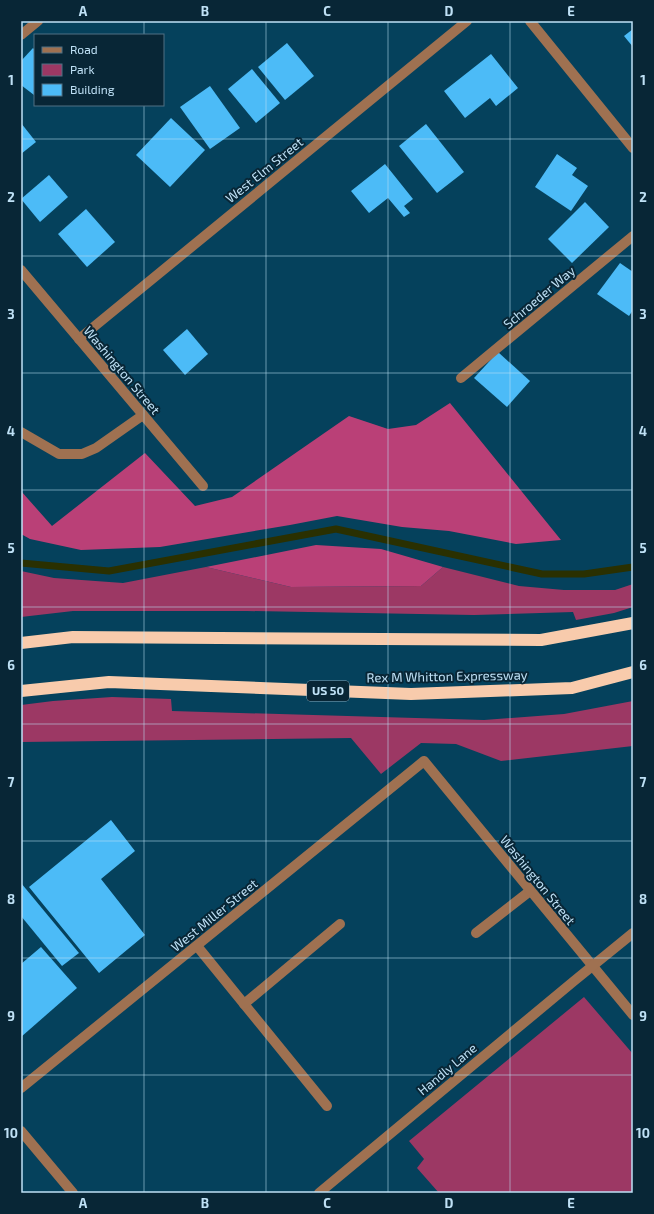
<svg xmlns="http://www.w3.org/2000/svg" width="654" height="1214" font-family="'Exo 2',sans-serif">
	<rect width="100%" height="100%" fill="#05415c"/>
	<g fill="#9c3864">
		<polygon points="206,567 291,587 421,586 443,567 519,586 564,590 615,590 633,584 633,607 614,613 576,620 573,612 474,615 247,611 73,611 21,617 21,571 54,578 123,583"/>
		<polygon points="112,697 171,699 172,711 484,720 564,714 633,701 633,746 501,761 456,744 421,743 381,774 351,738 21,742 21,705 53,701"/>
		<polygon points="584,997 633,1054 633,1193 439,1193 417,1168 424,1159 409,1141"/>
	</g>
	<g fill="#ba4077">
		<polygon points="450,403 561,540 516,544 449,531 402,527 337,516 290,525 160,547 81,550 30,539 21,534 21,491 52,526 145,453 195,506 232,497 349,416 388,429 416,425"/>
		<polygon points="316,545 381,549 443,567 421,586 291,587 206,567"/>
	</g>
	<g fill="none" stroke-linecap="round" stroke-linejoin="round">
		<polyline stroke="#2a3001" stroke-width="7" points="21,563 109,571 336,529 542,574 584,574 633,567"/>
	</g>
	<g fill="#4cbbf7">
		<polygon points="633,29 633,47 624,36"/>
		<polygon points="287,43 314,76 285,100 258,67"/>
		<polygon points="33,48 35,50 35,94 34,95 21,85 21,61"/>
		<polygon points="491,54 518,88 496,106 490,98 465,118 444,91"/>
		<polygon points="252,69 280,103 256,123 228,89"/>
		<polygon points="210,86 240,128 210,149 180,107"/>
		<polygon points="171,118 205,150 170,187 136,155"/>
		<polygon points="21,123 36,142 21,154"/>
		<polygon points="426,124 464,172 437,193 399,146"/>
		<polygon points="557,154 577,168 572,175 588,186 571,211 535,187"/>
		<polygon points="385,164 413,199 404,206 410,213 404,217 388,198 369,213 351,191"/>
		<polygon points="49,175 68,197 40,222 21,199"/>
		<polygon points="585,202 609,227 572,263 548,239"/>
		<polygon points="86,209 115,242 87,267 58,234"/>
		<polygon points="620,263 633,272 633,310 629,316 597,294"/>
		<polygon points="187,329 208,354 185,375 163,350"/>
		<polygon points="498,352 530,381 507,407 474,378"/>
		<polygon points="111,820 135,851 101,879 145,935 99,973 29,887"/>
		<polygon points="21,883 79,953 62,966 21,916"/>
		<polygon points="41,947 77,988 21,1037 21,964"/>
	</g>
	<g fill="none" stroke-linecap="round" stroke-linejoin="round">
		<g stroke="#9f7151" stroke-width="10">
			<polyline points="530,21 633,148"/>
			<polyline points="21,35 38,21"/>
			<polyline points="21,270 203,486"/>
			<polyline points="79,339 467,21"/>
			<polyline points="461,378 633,236"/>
			<polyline points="21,432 59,454 82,454 96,448 143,415"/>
			<polyline points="476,933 530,891"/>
			<polyline points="197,946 327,1106"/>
			<polyline points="244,1004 340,924"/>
			<polyline points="21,1088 424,761 633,1015"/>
			<polyline points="21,1131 73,1193"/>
			<polyline points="319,1193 574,981 633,933"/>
		</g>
		<g stroke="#f8cbac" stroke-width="12">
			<polyline points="21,643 73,637 541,640 633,623"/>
			<polyline points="21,691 109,682 411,694 572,688 633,672"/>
		</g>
	</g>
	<path fill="none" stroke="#bfe1f6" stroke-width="1" stroke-opacity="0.55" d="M144 21V35M266 21V1193M388 21V1193M510 21V1193M144 105V1193M21 139H633M21 256H633M21 373H633M21 490H633M21 607H633M21 724H633M21 841H633M21 958H633M21 1075H633"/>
	<g text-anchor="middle" stroke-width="4" stroke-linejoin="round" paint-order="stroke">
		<rect fill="#082636" stroke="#88a9bc" stroke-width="1" x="307" y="681" width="42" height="20" rx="3"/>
		<g font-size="12" font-weight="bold" fill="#bfe1f6">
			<text x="328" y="695">US 50</text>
		</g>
		<g font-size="13" fill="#bfe1f6" stroke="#082636">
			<text transform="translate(264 170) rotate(-39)" y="5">West Elm Street</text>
			<text transform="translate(539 297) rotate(-40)" y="5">Schroeder Way</text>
			<text transform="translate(122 370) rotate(50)" y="5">Washington Street</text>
			<text transform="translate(447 676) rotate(-1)" y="5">Rex M Whitton Expressway</text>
			<text transform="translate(538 880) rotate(51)" y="5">Washington Street</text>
			<text transform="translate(214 915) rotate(-39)" y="5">West Miller Street</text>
			<text transform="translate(447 1069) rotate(-40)" y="5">Handly Lane</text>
		</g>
	</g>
	<rect width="654" height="1214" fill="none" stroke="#082636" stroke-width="44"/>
	<rect x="34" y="34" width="130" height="72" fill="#082636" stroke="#517183"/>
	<rect x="42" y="47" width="20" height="6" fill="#9f7151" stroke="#517183"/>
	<text x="70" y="54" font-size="12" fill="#bfe1f6">Road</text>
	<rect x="42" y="64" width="20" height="12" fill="#9c3864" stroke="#517183"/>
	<text x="70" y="74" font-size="12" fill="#bfe1f6">Park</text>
	<rect x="42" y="84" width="20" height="12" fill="#4cbbf7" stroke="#517183"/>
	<text x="70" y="94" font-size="12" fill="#bfe1f6">Building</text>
	<rect x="22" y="22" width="610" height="1170" fill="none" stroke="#bfe1f6" stroke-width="1.5"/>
	<g font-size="13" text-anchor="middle" font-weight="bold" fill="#bfe1f6">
		<text x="83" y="16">A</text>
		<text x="205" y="16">B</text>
		<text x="327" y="16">C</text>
		<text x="449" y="16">D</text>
		<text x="571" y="16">E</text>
		<text x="11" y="85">1</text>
		<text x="643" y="85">1</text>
		<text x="11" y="202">2</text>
		<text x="643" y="202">2</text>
		<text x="11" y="319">3</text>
		<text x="643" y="319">3</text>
		<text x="11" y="436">4</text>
		<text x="643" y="436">4</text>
		<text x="11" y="553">5</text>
		<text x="643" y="553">5</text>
		<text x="11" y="670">6</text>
		<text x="643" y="670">6</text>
		<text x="11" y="787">7</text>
		<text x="643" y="787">7</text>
		<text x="11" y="904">8</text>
		<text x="643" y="904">8</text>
		<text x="11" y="1021">9</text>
		<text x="643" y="1021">9</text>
		<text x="11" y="1138">10</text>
		<text x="643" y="1138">10</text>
		<text x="83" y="1208">A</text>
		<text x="205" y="1208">B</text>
		<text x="327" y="1208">C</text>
		<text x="449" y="1208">D</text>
		<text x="571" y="1208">E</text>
	</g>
</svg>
